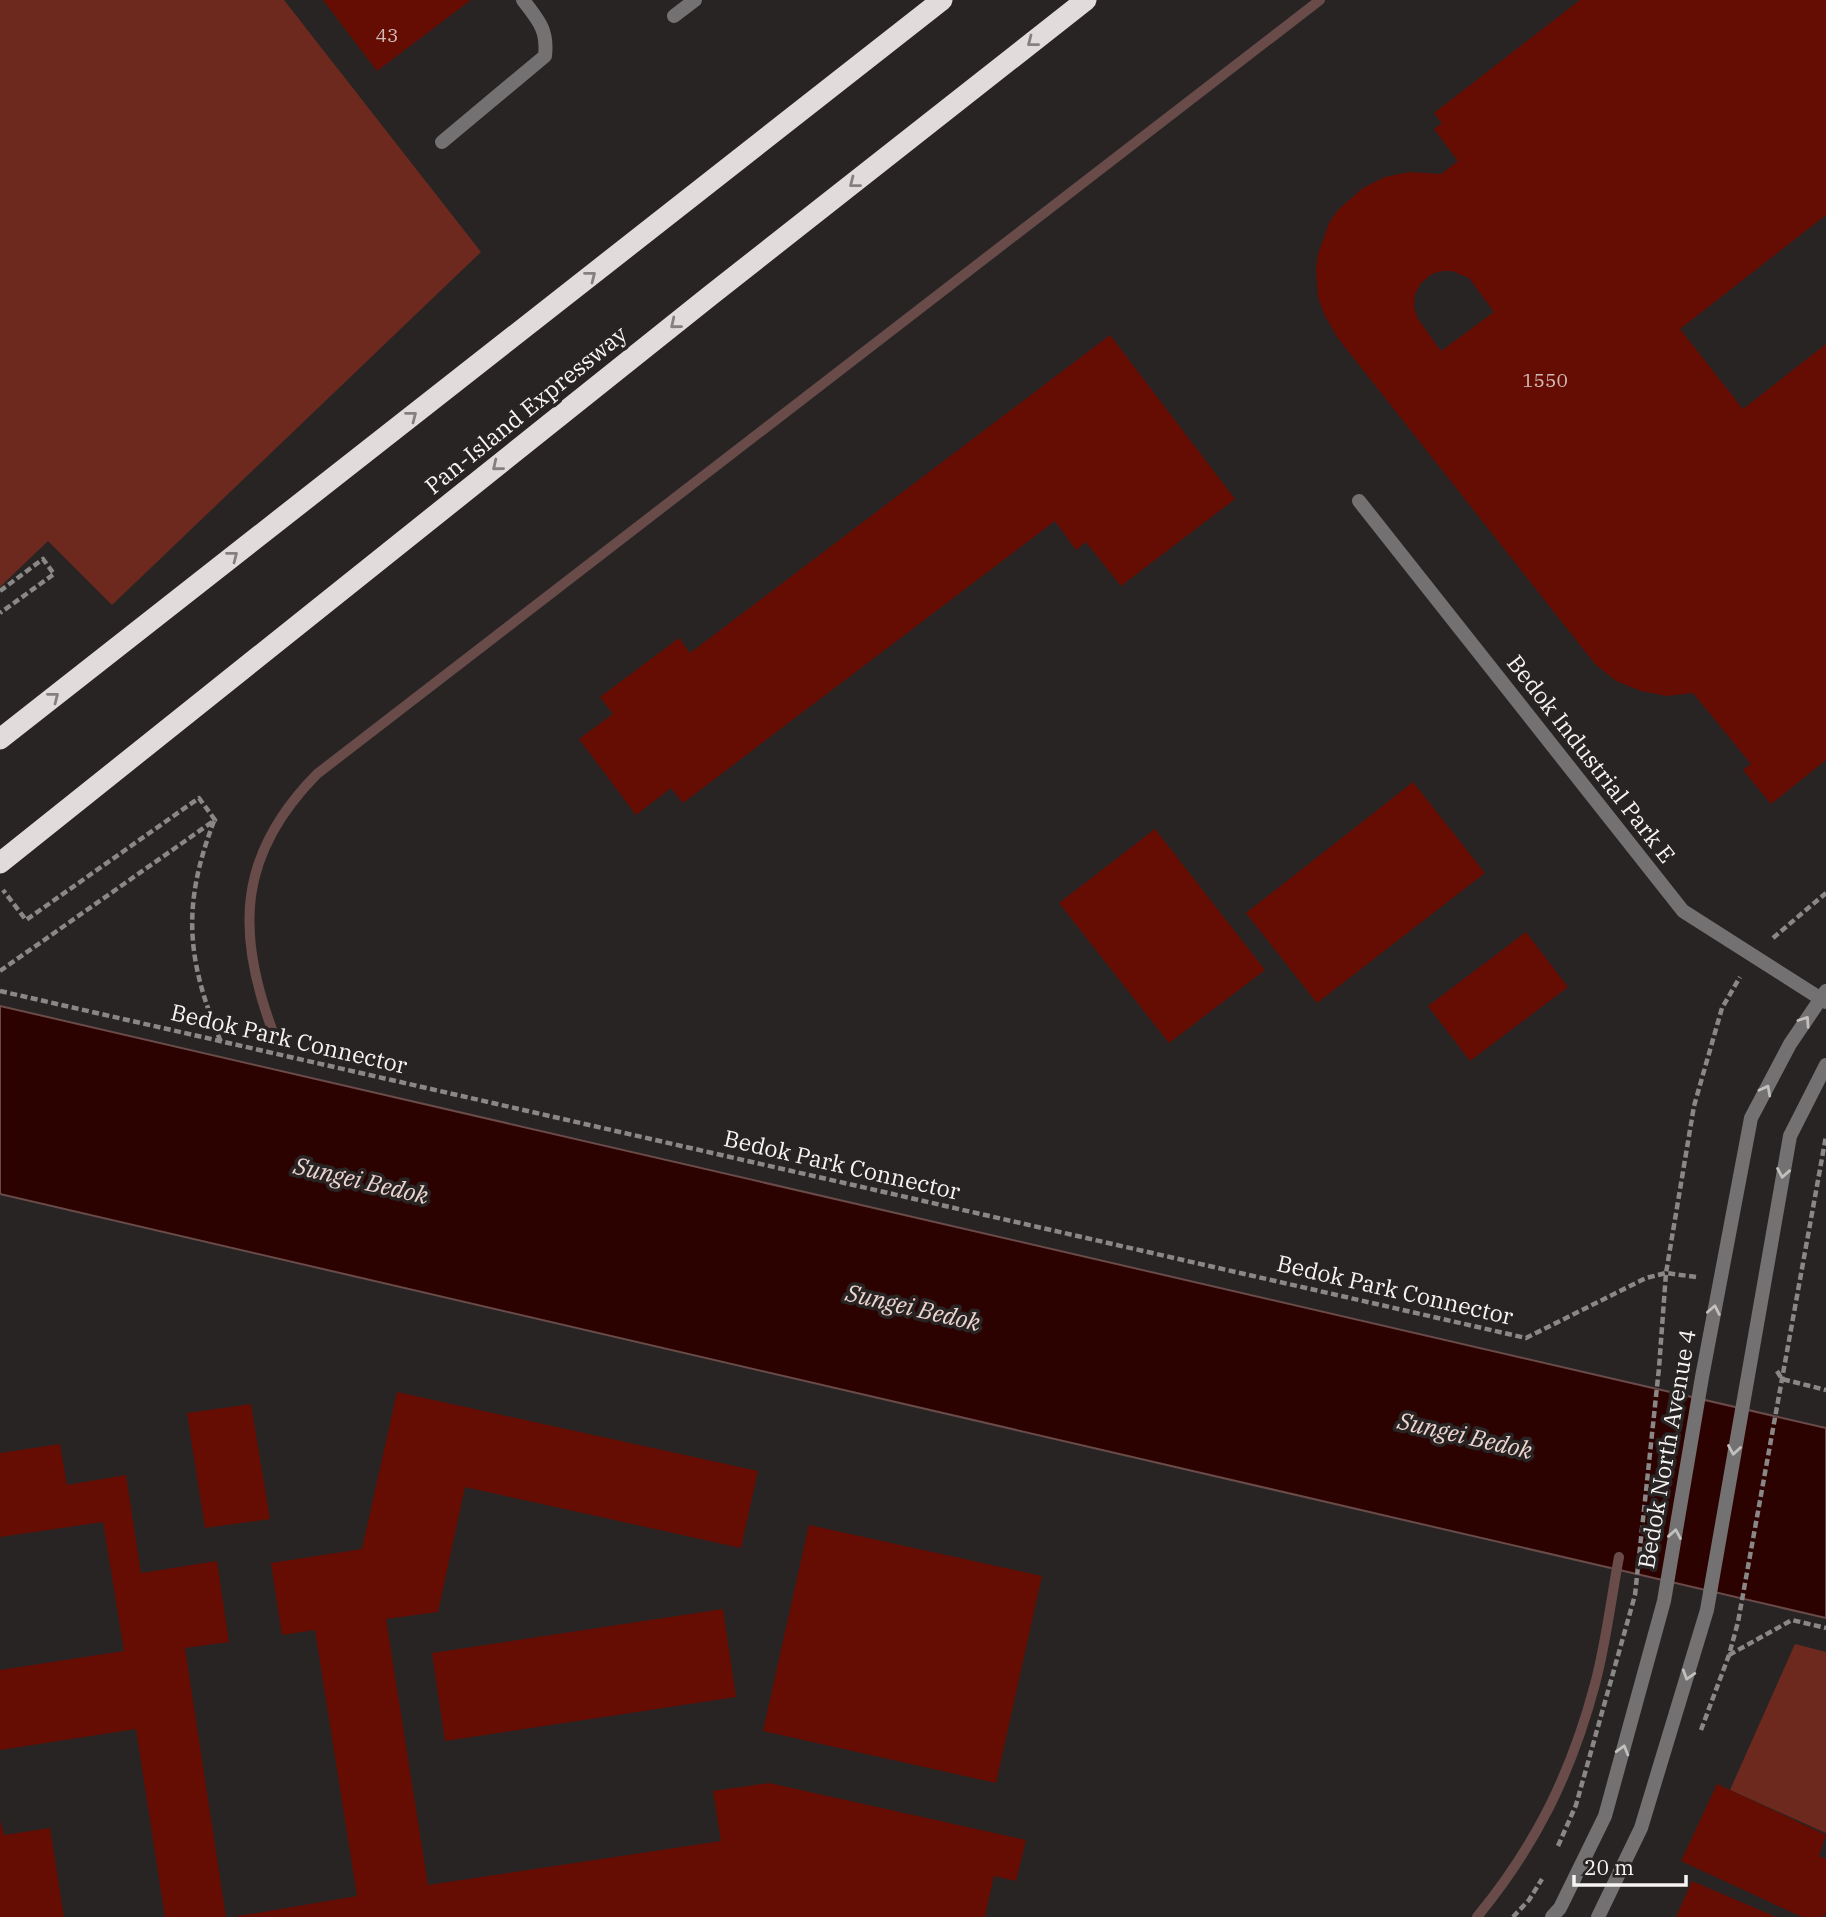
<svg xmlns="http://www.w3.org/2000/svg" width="1826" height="1917" font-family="'IBM Plex Serif',serif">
	<rect width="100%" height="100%" fill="#282424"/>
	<g fill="#6e291e">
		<polygon points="0,0 284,0 481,252 112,605 48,541 0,587"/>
		<polygon points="1795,1644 1826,1652 1826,1833 1730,1790"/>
	</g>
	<polygon fill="#2c0200" stroke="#694b49" stroke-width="2" points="0,1006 1826,1428 1826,1618 0,1194"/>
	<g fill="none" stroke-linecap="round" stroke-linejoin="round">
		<g stroke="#694b49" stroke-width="10">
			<path d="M273 1032C235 931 238 854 317 774L1320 0"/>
			<path d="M1477 1917C1536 1845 1571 1774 1595 1684 1606 1643 1611 1599 1619 1557"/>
		</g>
	</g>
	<g fill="#650d03" fill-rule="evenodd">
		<polygon points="323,0 471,0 377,71"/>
		<path d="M1580 0H1826V215L1680 329 1743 409 1826 344V760L1771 804 1743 770 1751 764 1693 693 1667 696 1641 691 1616 681 1595 664 1337 337 1324 314 1318 297 1316 270 1318 254 1329 223 1338 210 1363 188 1385 177 1409 172 1441 174 1458 161 1434 129 1442 123 1434 113ZM1442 271H1452L1469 278 1494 312 1441 351 1418 319 1414 307 1415 294 1421 283 1432 274Z"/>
		<polygon points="1110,335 1235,499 1121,586 1086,542 1076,550 1055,521 683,803 671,788 636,815 579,739 613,714 600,697 679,638 690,653"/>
		<polygon points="1413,782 1485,873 1317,1003 1246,913"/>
		<polygon points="1155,829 1265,970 1169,1043 1059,903"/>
		<polygon points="1526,932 1568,987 1470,1061 1428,1006"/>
		<polygon points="397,1392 758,1471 741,1548 465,1487 438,1612 386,1619 428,1885 721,1841 713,1791 769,1783 1026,1840 1016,1881 994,1876 985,1917 233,1917 357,1896 315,1630 282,1635 271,1563 362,1549"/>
		<polygon points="251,1404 270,1519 205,1528 187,1413"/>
		<polygon points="60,1444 67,1485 126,1475 141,1573 217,1561 229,1642 185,1648 226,1917 165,1917 136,1729 0,1750 0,1670 124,1651 103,1522 0,1537 0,1453"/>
		<polygon points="809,1525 1042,1576 996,1783 763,1731"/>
		<polygon points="723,1609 736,1697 445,1741 432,1653"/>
		<polygon points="1717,1784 1826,1835 1819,1856 1826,1859 1826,1914 1821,1917 1802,1917 1681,1861"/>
		<polygon points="0,1820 4,1835 50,1828 64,1917 0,1917"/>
		<polygon points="1692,1881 1776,1917 1676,1917"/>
	</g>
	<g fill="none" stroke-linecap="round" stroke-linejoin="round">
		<g stroke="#8a8787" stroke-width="4.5" stroke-dasharray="7 3.5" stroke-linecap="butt">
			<polyline points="0,591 43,559 54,574 0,613"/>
			<path d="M214 821C182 905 186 959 221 1042"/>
			<polyline points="1773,938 1826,893"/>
			<polyline points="0,971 215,820 199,798 26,920 3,890"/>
			<polyline points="0,991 1526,1338 1646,1278 1666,1273 1696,1277"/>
			<polyline points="1777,1371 1782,1379 1826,1390"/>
			<polyline points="1729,1655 1792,1620 1826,1628"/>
			<polyline points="1701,1730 1729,1655 1738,1622 1826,1136"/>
			<polyline points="1558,1846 1576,1805 1635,1595 1659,1368 1666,1273 1694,1106 1722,1008 1740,977"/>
			<polyline points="1513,1917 1529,1900 1542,1879"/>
		</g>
		<g stroke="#737171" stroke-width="14">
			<polyline points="674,16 695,0"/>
			<path d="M442 142 545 56C548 29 538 20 523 0"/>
		</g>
		<g stroke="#737171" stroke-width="14">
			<polyline points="1359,501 1683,911 1826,1002"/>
			<polyline points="1552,1917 1560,1908 1605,1816 1664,1601 1702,1377 1751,1118 1790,1044 1826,991"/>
			<polyline points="1598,1917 1641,1828 1707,1610 1790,1136 1826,1065"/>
		</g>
		<g stroke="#e1dcdb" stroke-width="21">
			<polyline points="0,739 942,0"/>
			<polyline points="0,863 711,295 1086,0"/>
		</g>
	</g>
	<defs><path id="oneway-chevron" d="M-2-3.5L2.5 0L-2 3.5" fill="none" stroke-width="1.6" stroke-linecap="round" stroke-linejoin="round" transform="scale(1.75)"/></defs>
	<g stroke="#848080">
		<use href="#oneway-chevron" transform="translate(1032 42) rotate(142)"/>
		<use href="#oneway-chevron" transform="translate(854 183) rotate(142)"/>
		<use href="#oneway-chevron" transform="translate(591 276) rotate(-38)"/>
		<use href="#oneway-chevron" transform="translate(675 324) rotate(141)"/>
		<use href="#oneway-chevron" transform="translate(412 416) rotate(-38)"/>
		<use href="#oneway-chevron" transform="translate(497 466) rotate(141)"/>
		<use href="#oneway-chevron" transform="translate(233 556) rotate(-38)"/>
		<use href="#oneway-chevron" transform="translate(54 697) rotate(-38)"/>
	</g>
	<g stroke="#c2c0bf">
		<use href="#oneway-chevron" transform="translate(1805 1021) rotate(-56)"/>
		<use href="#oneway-chevron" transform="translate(1766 1090) rotate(-62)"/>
		<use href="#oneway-chevron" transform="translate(1783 1173) rotate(100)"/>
		<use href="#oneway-chevron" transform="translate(1714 1310) rotate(-79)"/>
		<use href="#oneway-chevron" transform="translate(1734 1450) rotate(99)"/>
		<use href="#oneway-chevron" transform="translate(1675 1534) rotate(-80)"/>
		<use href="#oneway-chevron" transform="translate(1688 1675) rotate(107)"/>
		<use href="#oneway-chevron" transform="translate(1623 1750) rotate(-74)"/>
	</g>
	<g text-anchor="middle" stroke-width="7" stroke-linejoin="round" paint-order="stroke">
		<g font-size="19" fill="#d2bab7">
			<text x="387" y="42">43</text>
			<text x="1545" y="387">1550</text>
		</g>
		<g font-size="23" fill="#f6f4f3" stroke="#282424">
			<text transform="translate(526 410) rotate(-39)" y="8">Pan-Island Expressway</text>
			<text transform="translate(1591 759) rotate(52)" y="8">Bedok Industrial Park E</text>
			<text transform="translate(289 1039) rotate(13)" y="8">Bedok Park Connector</text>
			<text transform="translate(842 1165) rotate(13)" y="8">Bedok Park Connector</text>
			<text transform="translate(1395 1290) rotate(13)" y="8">Bedok Park Connector</text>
			<text transform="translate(1667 1449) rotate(-80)" y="8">Bedok North Avenue 4</text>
		</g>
		<g font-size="24" font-style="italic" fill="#efd5d0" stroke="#282424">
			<text transform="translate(361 1181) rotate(13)" y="8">Sungei Bedok</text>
			<text transform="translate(913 1308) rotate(13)" y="8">Sungei Bedok</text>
			<text transform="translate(1465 1436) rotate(13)" y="8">Sungei Bedok</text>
		</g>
	</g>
	<path d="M1574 1875v10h112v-10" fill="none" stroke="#f6f4f3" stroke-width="3.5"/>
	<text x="1584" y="1875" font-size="21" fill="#f6f4f3" stroke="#282424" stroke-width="5" paint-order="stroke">20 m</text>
</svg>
